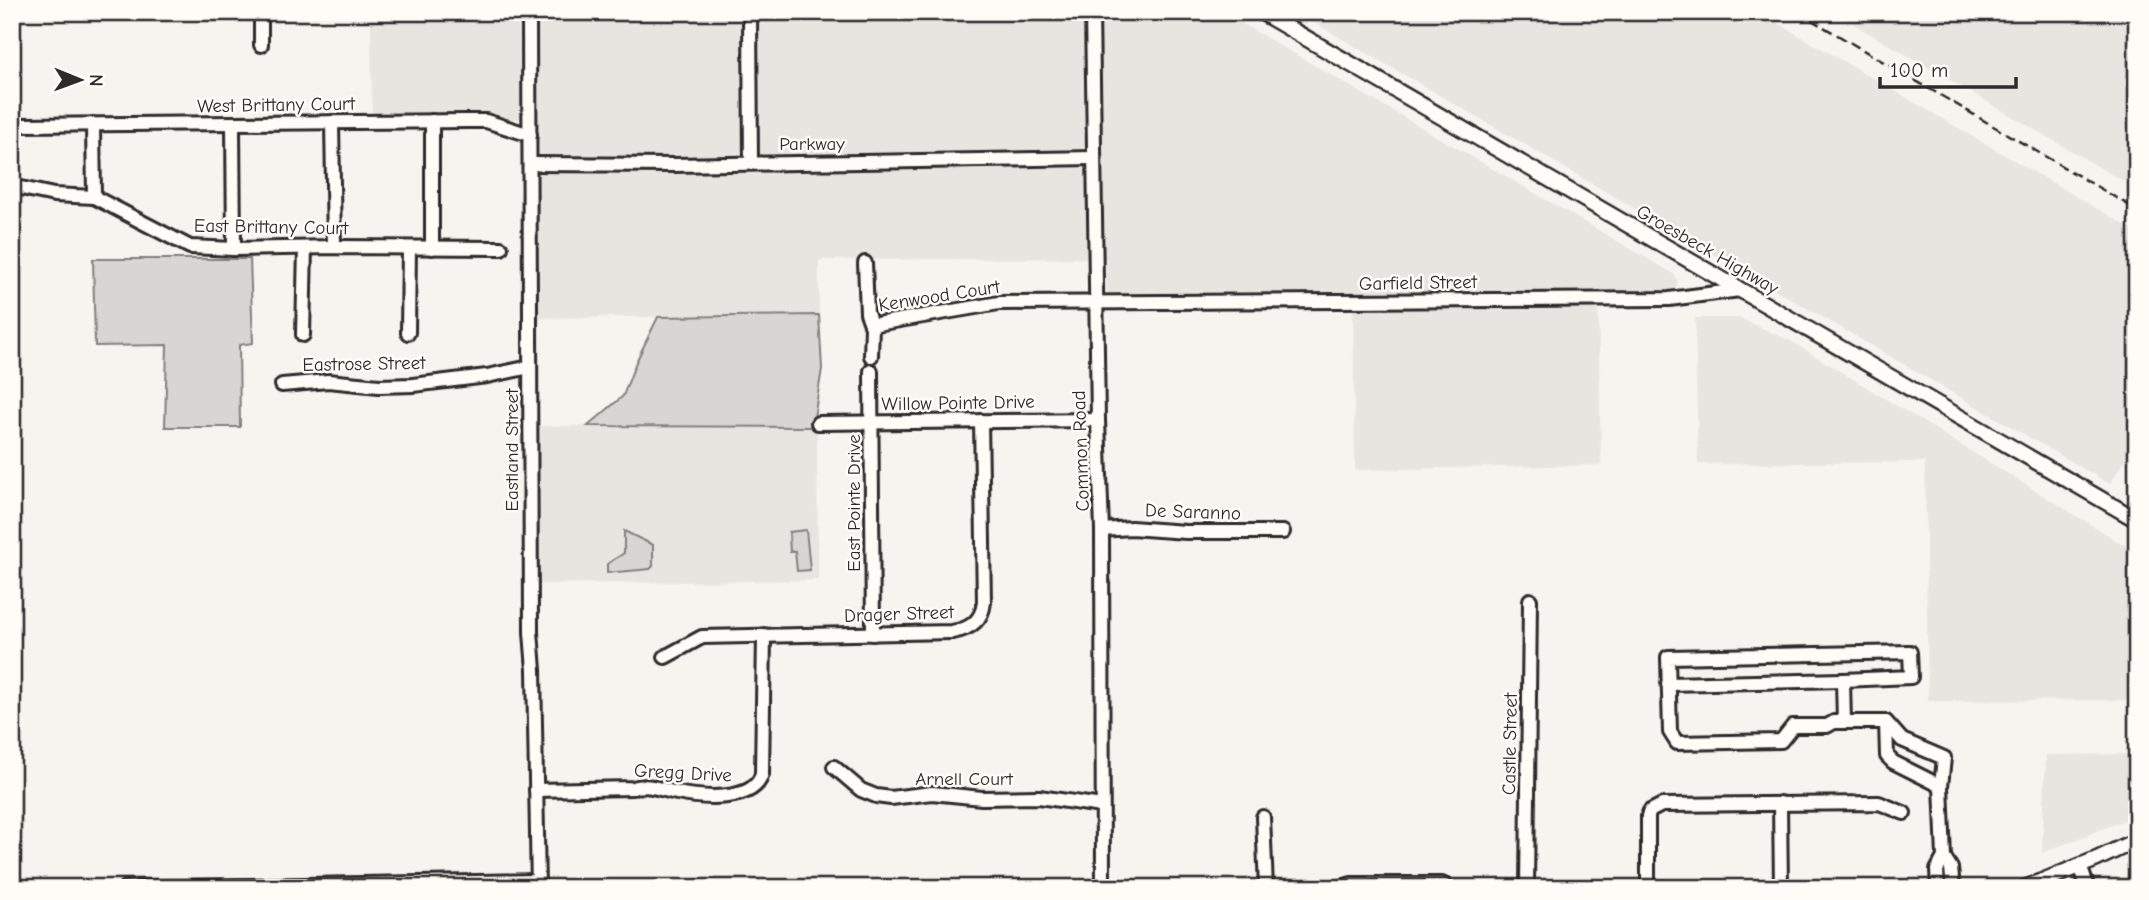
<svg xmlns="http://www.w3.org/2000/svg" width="2149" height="900" font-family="'Comic Neue',sans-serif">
	<rect width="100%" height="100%" fill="#f5f4ef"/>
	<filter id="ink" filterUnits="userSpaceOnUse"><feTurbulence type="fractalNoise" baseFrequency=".0143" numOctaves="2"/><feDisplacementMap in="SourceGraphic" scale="14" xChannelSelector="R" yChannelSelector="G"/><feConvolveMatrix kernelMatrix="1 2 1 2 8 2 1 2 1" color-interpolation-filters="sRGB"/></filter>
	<g filter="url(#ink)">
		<g fill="#e6e5e0">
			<polygon points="390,12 1222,12 1674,274 1678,282 1675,290 1671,292 1598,295 1601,465 1355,470 1353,297 1112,300 1107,293 1106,258 819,260 819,315 538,318 537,119 372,118 371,19 389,19"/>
			<polygon points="1296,12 1759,12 2137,232 2137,446 2133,446 2110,484"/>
			<polygon points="1833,12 2137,12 2137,189"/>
			<polygon points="1695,318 1739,318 1789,340 2137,553 2137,815 2042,853 2046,755 2134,754 2135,700 1928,701 1925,462 1698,464"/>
			<polygon points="539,426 817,427 818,580 539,584"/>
		</g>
		<g fill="#d7d6d2" stroke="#81807e" stroke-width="2">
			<polygon points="93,259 250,259 253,343 239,345 240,427 165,427 167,345 95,346"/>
			<polygon points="819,315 822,369 814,418 817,427 588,426 623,396 636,362 658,317"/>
			<polygon points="806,530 810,570 797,571 795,551 790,552 789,532"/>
			<polygon points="624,531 653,545 653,566 650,569 607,573 607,564 624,553"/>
		</g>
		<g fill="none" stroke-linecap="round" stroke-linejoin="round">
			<defs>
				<g id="minor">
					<polyline points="529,12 531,632 534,670 538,888"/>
					<polyline points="750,12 751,163"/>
					<polyline points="1092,12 1098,420 1102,530 1103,888"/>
					<polyline points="261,45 261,12"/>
					<polyline points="432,121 432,248"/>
					<polyline points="332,122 334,247"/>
					<polyline points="93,124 94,197"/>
					<polyline points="233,124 234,249"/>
					<polyline points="20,125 468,121 486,121 530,135"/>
					<polyline points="531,164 674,165 1094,158"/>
					<polyline points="12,186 54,195 94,197 190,247 234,249 334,247 501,248"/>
					<polyline points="865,263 867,313 872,327 871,356"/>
					<polyline points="871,325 999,303 1669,299 1740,290"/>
					<polyline points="408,333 409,248"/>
					<polyline points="303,335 305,248"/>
					<polyline points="871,371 873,634"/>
					<polyline points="282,385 328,381 379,386 413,385 487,376 530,367"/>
					<polyline points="818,423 1098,420"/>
					<polyline points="1102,530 1131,528 1186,532 1283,532"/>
					<path d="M665 657 702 637 952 632C970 629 982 621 984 602L981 421"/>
					<polyline points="1668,684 1843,680"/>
					<polyline points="1844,722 1843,680 1911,677 1910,652 1668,657 1670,732 1677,743 1781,741 1793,726 1827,726 1834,722 1886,722 1902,740 1944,758 1941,786 1944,857 1937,870 1938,888"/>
					<polyline points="1886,722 1887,756 1893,762 1941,786"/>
					<polyline points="834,767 861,790 876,796 891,798 932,793 982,798 1039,797 1102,806"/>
					<path d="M536 790 633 788C649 783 661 790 677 793 701 798 754 803 762 774L764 635"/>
					<polyline points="1780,803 1781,888"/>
					<polyline points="1263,817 1266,888"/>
					<polyline points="1944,857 1951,868 1953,888"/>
					<polyline points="2080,866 2088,888"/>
					<polyline points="125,888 538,881"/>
					<polyline points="1339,888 1351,884 1442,884 1449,888"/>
					<polyline points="1527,888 1530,600"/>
					<polyline points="1648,888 1648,816 1650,811 1662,805 1879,803 1904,813"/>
				</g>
				<g id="major">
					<polyline points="1261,12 2137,520"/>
					<polyline points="2025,888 2097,859 2137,840"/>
				</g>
			</defs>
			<use href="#minor" stroke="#2b2b2b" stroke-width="18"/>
			<use href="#major" stroke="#2b2b2b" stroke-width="19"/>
			<use href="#minor" stroke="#fdfcf7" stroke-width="12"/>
			<use href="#major" stroke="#fdfcf7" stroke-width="14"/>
			<polyline stroke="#2b2b2b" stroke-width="2.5" stroke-dasharray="10 5" stroke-linecap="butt" points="1798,12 2137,210"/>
		</g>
	</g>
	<g text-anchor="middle" stroke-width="5" stroke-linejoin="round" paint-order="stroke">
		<g font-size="19" fill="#2b2b2b" stroke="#fdfcf7">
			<text transform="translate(276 104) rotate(-1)" y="7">West Brittany Court</text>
			<text x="812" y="150">Parkway</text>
			<text transform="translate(271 226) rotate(1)" y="7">East Brittany Court</text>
			<text transform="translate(1708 249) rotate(30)" y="7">Groesbeck Highway</text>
			<text transform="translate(1418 282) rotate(-1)" y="7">Garfield Street</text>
			<text transform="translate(939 295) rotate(-9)" y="7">Kenwood Court</text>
			<text transform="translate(364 363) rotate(-1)" y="7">Eastrose Street</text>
			<text transform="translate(958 402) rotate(-1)" y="7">Willow Pointe Drive</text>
			<text transform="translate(511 450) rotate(-90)" y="7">Eastland Street</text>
			<text transform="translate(1080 451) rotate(-92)" y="7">Common Road</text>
			<text transform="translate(853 503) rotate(-90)" y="7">East Pointe Drive</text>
			<text transform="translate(1193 511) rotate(2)" y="7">De Saranno</text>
			<text transform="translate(899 613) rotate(-2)" y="7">Drager Street</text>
			<text transform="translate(1509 744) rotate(-89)" y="7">Castle Street</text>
			<text transform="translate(683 772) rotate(3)" y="7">Gregg Drive</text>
			<text x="964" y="785">Arnell Court</text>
		</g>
	</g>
	<rect width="2149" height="900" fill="none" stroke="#fdfcf7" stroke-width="42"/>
	<rect x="21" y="21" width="2107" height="858" fill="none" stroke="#2b2b2b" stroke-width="2.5" filter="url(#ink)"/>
	<g transform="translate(80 80) rotate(91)" stroke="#fdfcf7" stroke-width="5" paint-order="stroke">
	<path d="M0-5L12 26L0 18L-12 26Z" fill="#2b2b2b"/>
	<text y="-10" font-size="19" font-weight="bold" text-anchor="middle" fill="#2b2b2b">N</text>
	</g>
	<path d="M1880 77v10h136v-10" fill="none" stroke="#2b2b2b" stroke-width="3.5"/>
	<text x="1890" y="77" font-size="21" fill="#2b2b2b" stroke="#fdfcf7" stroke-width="5" paint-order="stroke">100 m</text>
</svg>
